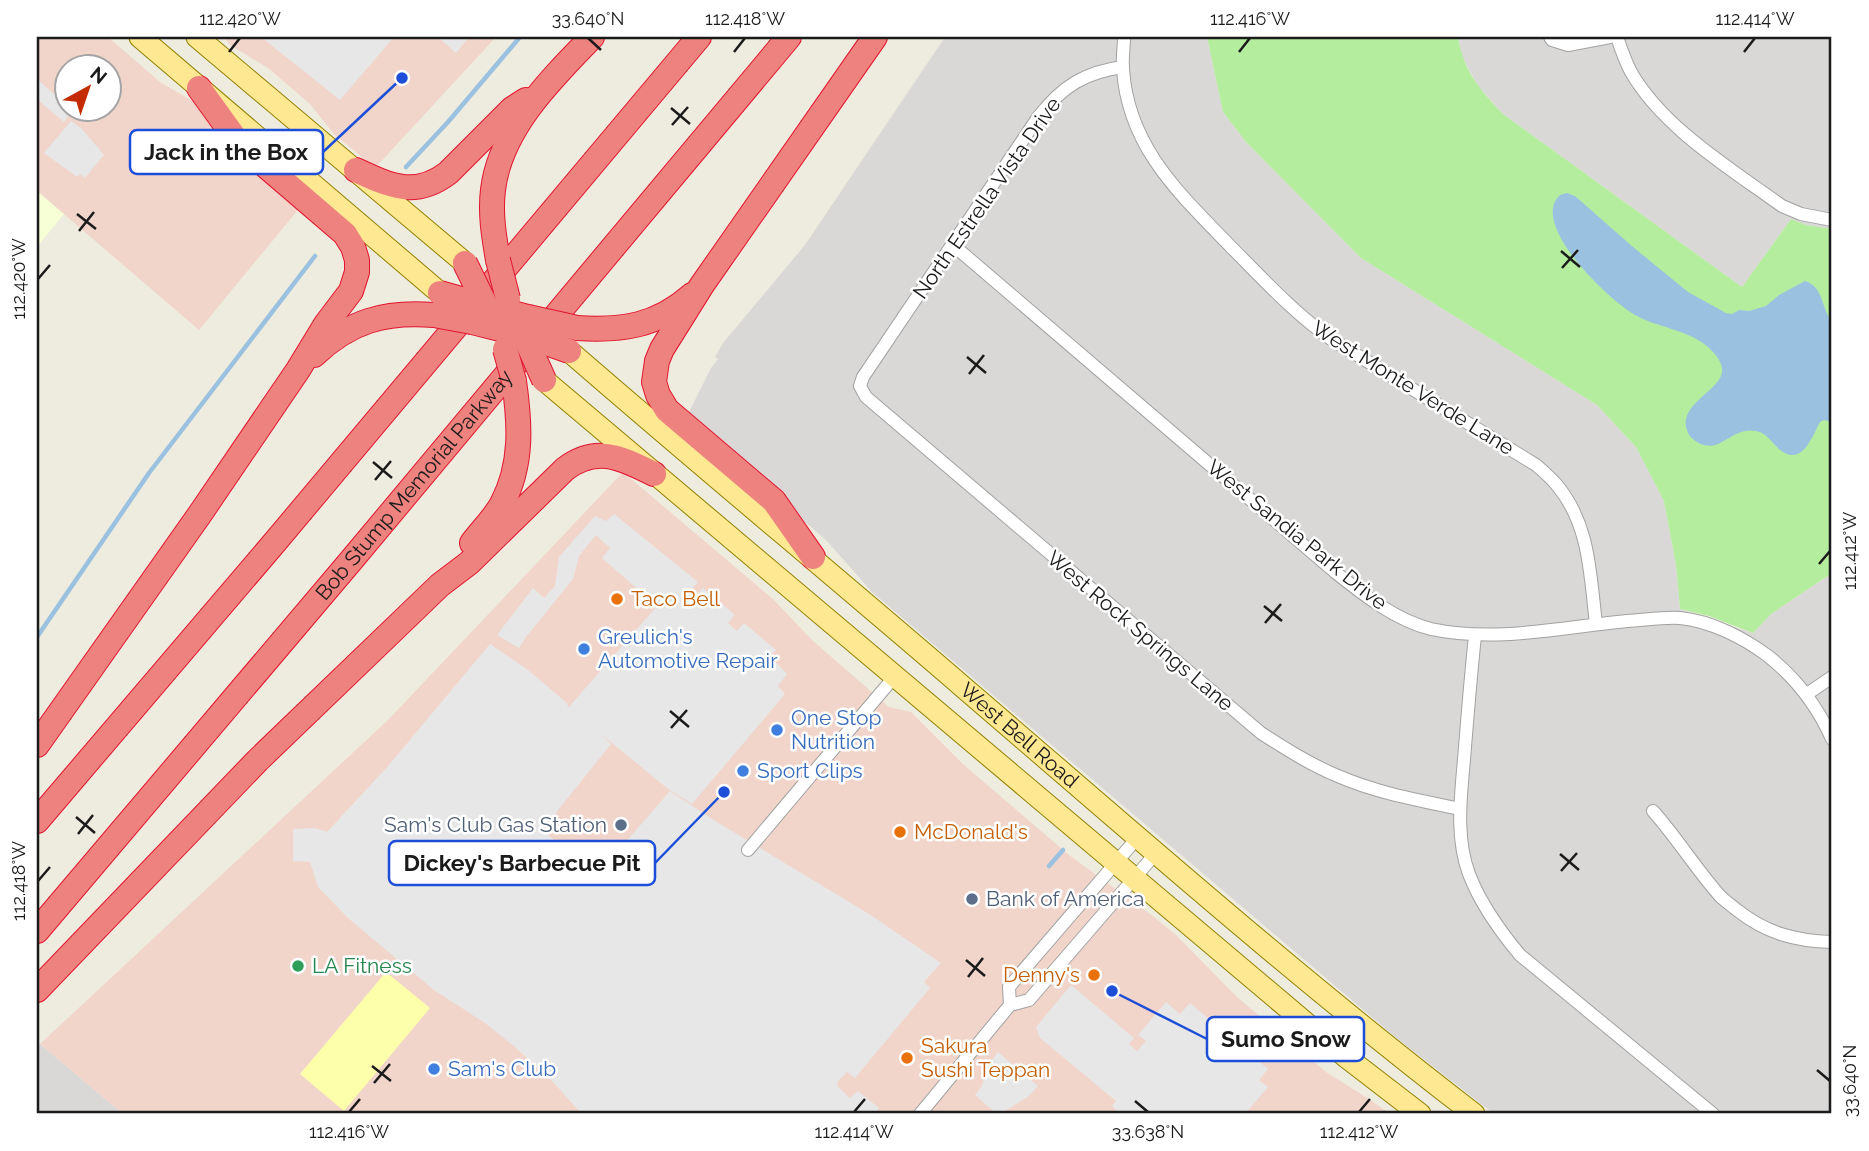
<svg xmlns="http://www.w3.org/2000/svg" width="1869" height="1151" font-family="Raleway,sans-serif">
	<rect width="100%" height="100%" fill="#eeecdf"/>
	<g fill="#d9d8d7">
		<polygon points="945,37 1207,37 1223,112 1246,142 1361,258 1597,405 1636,447 1664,501 1676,565 1680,609 1753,633 1771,614 1832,573 1832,1114 1494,1114 1394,1036 872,592 826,540 684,419 689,412 711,368 718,359 715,357 723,343 805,245"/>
		<polygon points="1458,37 1832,37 1832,229 1806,225 1791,219 1742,287 1503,114 1478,86 1462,57"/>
		<polygon points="40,1044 123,1114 37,1114 37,1048"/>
	</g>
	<g fill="#f1d5cb" fill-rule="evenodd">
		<path d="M37 37H108L160 82 199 105 302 205 199 330 37 191ZM66 66H108V108H66Z"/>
		<polygon points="224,37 496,37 375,168 334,134 310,104 268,68 230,45"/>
		<polygon points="623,472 774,600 812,640 889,707 911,712 964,765 1069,855 1154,917 1175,934 1237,997 1326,1072 1369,1099 1390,1114 123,1114 40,1044 389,719"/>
	</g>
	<polygon fill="#f6ffd6" points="37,191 64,214 37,247"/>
	<path fill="#b5ed9f" d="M1207 37H1458C1464 72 1479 88 1503 114L1742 287 1791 219 1806 225 1832 229V573L1771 614 1753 633 1709 616 1680 609 1676 565 1664 501 1636 447 1597 405 1361 258 1246 142 1223 112Z"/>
	<polygon fill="#feffab" points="386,972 430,1008 344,1111 300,1074"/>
	<g fill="#e7e7e7">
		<polygon points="261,37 394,37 340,100"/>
		<polygon points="438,37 469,37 456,53"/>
		<polygon points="37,79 66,105 66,108 73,110 64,122 37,99"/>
		<polygon points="71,121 82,129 104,155 85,178 80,174 77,177 44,153"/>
		<polygon points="614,514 698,582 691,590 692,592 696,595 703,588 735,615 728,623 737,631 744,623 776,650 770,656 787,674 778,686 785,694 692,804 667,788 601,734 611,744 542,830 597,875 670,791 712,819 869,914 941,963 924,982 930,988 855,1078 847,1072 838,1081 837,1086 850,1098 858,1091 879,1108 874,1114 582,1114 552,1081 515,1047 485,1023 434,990 348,918 318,887 310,862 293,861 293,829 315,828 327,832 389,765 490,644 528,670 568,704 567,706 569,707 657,606 602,558 610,548 596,535 586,547 579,556 573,579 526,637 519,648 497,635 533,588 544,598 555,586 559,557 595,516 606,521"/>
		<polygon points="1071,985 1134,1038 1129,1044 1137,1051 1146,1041 1138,1035 1166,1002 1180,1014 1190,1003 1268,1069 1259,1080 1268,1087 1245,1114 1119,1114 1112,1106 1116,1101 1040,1038 1036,1027"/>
		<polygon points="998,1052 1038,1086 1029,1096 1000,1114 997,1114 975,1095 982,1086 988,1065"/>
	</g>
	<path fill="#9bc1e0" d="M1567 193 1575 196 1633 247 1688 292 1726 313 1732 314 1739 310 1749 311 1766 306 1779 295 1805 281C1824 287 1821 308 1832 322V422L1824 420 1820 422C1812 437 1802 467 1780 450 1772 443 1767 433 1756 431 1731 426 1720 456 1697 442 1692 439 1688 435 1687 430 1684 423 1686 416 1690 410 1706 387 1742 378 1708 347 1687 329 1658 328 1635 315 1610 301 1528 224 1560 195Z"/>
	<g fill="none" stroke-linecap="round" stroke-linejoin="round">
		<g stroke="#9bc1e0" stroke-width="4.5">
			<polyline points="406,167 448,122 520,37"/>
			<polyline points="37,637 149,473 315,256"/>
			<polyline points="1049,866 1063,850"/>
		</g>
		<defs>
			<g id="minor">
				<path d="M1124 37C1124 47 1122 58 1123 69 1128 148 1181 195 1232 248 1264 280 1294 313 1331 339L1536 465C1543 471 1550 477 1556 484 1590 524 1590 574 1596 624"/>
				<polyline points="1550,37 1552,40 1568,45 1610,37"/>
				<path d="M1617 37C1621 49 1625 61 1631 72 1663 128 1731 169 1782 206L1801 214 1832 220"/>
				<path d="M1123 67C1085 72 1063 86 1039 116L863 377 860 386 866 397 1261 733C1286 749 1311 765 1338 776 1377 793 1418 800 1460 809"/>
				<path d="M953 245 1335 572C1364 595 1395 620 1431 629 1496 643 1562 627 1627 621 1645 620 1663 617 1680 618 1711 621 1744 638 1768 656 1797 679 1817 705 1832 739"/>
				<path d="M1475 636C1471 673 1468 710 1465 747 1462 789 1454 834 1469 874 1481 905 1499 930 1520 955L1713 1114"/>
				<polyline points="1807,694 1832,677"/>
				<path d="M1653 811C1677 838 1696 869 1720 896 1725 901 1731 905 1737 910 1766 933 1795 941 1832 942"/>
				<polyline points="748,850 895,676"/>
				<polyline points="1010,1005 1009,987 1138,837"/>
				<polyline points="920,1114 1010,1005 1029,1000 1156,853"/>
			</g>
			<g id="primary">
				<polyline points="140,37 440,293"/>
				<polyline points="197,37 465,263"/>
				<path id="s1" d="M569 351C699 464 832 574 963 687 1131 831 1298 979 1474 1114"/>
				<polyline points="544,380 1346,1057 1420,1114"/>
			</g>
			<g id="motorway">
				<path d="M356 170C390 186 415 198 448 173L512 109 526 100"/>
				<path d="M498 260C494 237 490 213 493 190 500 129 552 78 592 37"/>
				<polyline points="486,306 528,317"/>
				<polyline points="472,322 524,335"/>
				<path d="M577 328C622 331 657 326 692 295"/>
				<path d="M314 355C350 321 385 311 434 315"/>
				<path d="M472 543C482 530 495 517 502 504 523 464 520 423 514 381"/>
				<polyline points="813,557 774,501 667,410 658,395 654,382 657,361 662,349 702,285 875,37"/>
				<polyline points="37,745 200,514 298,370 326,324 351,291 357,272 357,260 353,247 345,234 238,142 199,88"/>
				<polyline points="37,821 275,542 699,37"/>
				<path id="s2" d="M37 931 349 563 789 37"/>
				<path d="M37 990 258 760 440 585 469 563 565 469C597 444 623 459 654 474"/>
			</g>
		</defs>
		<use href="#minor" stroke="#a2a2a2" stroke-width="14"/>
		<use href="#primary" stroke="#918000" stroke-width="23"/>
		<use href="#motorway" stroke="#e2152f" stroke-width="26"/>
		<use href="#minor" stroke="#fff" stroke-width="12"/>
		<use href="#primary" stroke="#ffe892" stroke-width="21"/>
		<use href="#motorway" stroke="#ed827e" stroke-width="24"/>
		<defs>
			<g id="motorway-bridge">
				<polyline points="498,260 508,299"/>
				<polyline points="465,263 486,306"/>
				<polyline points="440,293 486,306"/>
				<polyline points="434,315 472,322"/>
				<polyline points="528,317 577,328"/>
				<polyline points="524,335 544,380"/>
				<polyline points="524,335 569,351"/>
				<polyline points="505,349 514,381"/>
			</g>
		</defs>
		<use href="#motorway-bridge" stroke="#e2152f" stroke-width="26" stroke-linecap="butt"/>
		<use href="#motorway-bridge" stroke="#ed827e" stroke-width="24"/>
	</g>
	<path fill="none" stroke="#1b1b1b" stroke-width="2.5" d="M588 38 601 50M229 52 240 38M734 52 745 38M1239 52 1250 38M1744 52 1755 38M671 108 690 124M672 125 688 107M77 214 96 229M79 231 94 212M1561 251 1580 267M1562 268 1578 250M38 279 50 265M967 357 986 373M969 374 984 355M373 462 392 478M375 480 391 461M1819 564 1830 551M1264 606 1282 621M1265 623 1281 604M670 711 689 727M671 728 687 710M76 817 95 833M78 834 93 815M1560 854 1579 870M1561 871 1577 853M38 881 50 867M966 960 985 976M968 977 983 958M372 1066 391 1081M1817 1070 1830 1081M374 1083 390 1064M1135 1101 1148 1112M349 1112 360 1099M854 1112 865 1099M1359 1112 1370 1099"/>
	<g fill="#e8710a" stroke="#fff" stroke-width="2.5">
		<circle cx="617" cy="599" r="7"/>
		<circle cx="900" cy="832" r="7"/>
		<circle cx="1094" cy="975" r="7"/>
		<circle cx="907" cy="1058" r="7"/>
	</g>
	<g fill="#3f7fe0" stroke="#fff" stroke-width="2.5">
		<circle cx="584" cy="649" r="7"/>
		<circle cx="777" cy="730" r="7"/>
		<circle cx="743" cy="771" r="7"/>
		<circle cx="434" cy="1069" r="7"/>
	</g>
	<g fill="#5c6f8a" stroke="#fff" stroke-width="2.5">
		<circle cx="621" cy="825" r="7"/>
		<circle cx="972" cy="899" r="7"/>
	</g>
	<circle fill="#2e9e5b" stroke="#fff" stroke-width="2.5" cx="298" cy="966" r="7"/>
	<g text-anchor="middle" stroke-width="5" stroke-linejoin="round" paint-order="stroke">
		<g font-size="21" fill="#1b1b1b" stroke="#fff">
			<text transform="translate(987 198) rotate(-55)" y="7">North Estrella Vista Drive</text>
			<text transform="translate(1413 388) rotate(32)" y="7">West Monte Verde Lane</text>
			<text dy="7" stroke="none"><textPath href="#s2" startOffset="584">Bob Stump Memorial Parkway</textPath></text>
			<text transform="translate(1297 535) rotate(39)" y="7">West Sandia Park Drive</text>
			<text transform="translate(1140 631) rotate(40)" y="7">West Rock Springs Lane</text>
			<text dy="7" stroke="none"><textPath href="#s1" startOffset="592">West Bell Road</textPath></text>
		</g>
		<g font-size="21" fill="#c56008" stroke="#fff" text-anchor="start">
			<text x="631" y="606">Taco Bell</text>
			<text x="914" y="839">McDonald's</text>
			<text x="1080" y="982" text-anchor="end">Denny's</text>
			<text x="921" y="1053">Sakura<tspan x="921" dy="24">Sushi Teppan</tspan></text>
		</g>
		<g font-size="21" fill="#366cbe" stroke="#fff" text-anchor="start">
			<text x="598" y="644">Greulich's<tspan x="598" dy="24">Automotive Repair</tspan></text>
			<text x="791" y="725">One Stop<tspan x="791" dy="24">Nutrition</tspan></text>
			<text x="757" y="778">Sport Clips</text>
			<text x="448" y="1076">Sam's Club</text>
		</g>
		<g font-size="21" fill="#4e5e75" stroke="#fff" text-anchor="end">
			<text x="607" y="832">Sam's Club Gas Station</text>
			<text x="986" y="906" text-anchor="start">Bank of America</text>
		</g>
		<g font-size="21" fill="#27864d" stroke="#fff" text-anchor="start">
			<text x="312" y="973">LA Fitness</text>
		</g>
	</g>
	<path fill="none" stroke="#1d4ed8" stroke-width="2.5" d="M402 78L323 152M724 792L655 863M1112 991L1207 1039"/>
	<g fill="#1d4ed8" stroke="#fff" stroke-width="2.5">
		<circle cx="402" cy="78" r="7"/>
		<circle cx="724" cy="792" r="7"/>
		<circle cx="1112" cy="991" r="7"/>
	</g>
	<g fill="#fff" stroke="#1d4ed8" stroke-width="2.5">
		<rect x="130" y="130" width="193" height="44" rx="7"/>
		<rect x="389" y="841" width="266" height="44" rx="7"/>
		<rect x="1207" y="1017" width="157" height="44" rx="7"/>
	</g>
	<g font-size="23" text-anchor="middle" font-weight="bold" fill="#1b1b1b">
		<text x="226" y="160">Jack in the Box</text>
		<text x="522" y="871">Dickey's Barbecue Pit</text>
		<text x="1286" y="1047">Sumo Snow</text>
	</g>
	<rect width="1869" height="1151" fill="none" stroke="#ffffff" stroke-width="77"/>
	<g transform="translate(88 88) rotate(40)"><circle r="33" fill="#ffffff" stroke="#a4a4a4" stroke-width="2"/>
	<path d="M0-5L12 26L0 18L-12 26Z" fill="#c52b00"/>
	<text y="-10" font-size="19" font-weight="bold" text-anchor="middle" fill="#1b1b1b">N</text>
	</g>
	<rect x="38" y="38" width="1792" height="1074" fill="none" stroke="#1b1b1b" stroke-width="2.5"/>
	<g font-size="18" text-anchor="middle" fill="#1b1b1b">
		<text x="240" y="25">112.420°W</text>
		<text x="588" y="25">33.640°N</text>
		<text x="745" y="25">112.418°W</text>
		<text x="1250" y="25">112.416°W</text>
		<text x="1755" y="25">112.414°W</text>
		<text transform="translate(19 279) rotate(-90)" y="6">112.420°W</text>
		<text transform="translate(1850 551) rotate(-90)" y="6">112.412°W</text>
		<text transform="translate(19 881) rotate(-90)" y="6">112.418°W</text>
		<text transform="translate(1850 1081) rotate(-90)" y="6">33.640°N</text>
		<text x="349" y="1138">112.416°W</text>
		<text x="854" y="1138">112.414°W</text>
		<text x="1148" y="1138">33.638°N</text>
		<text x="1359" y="1138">112.412°W</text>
	</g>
</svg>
